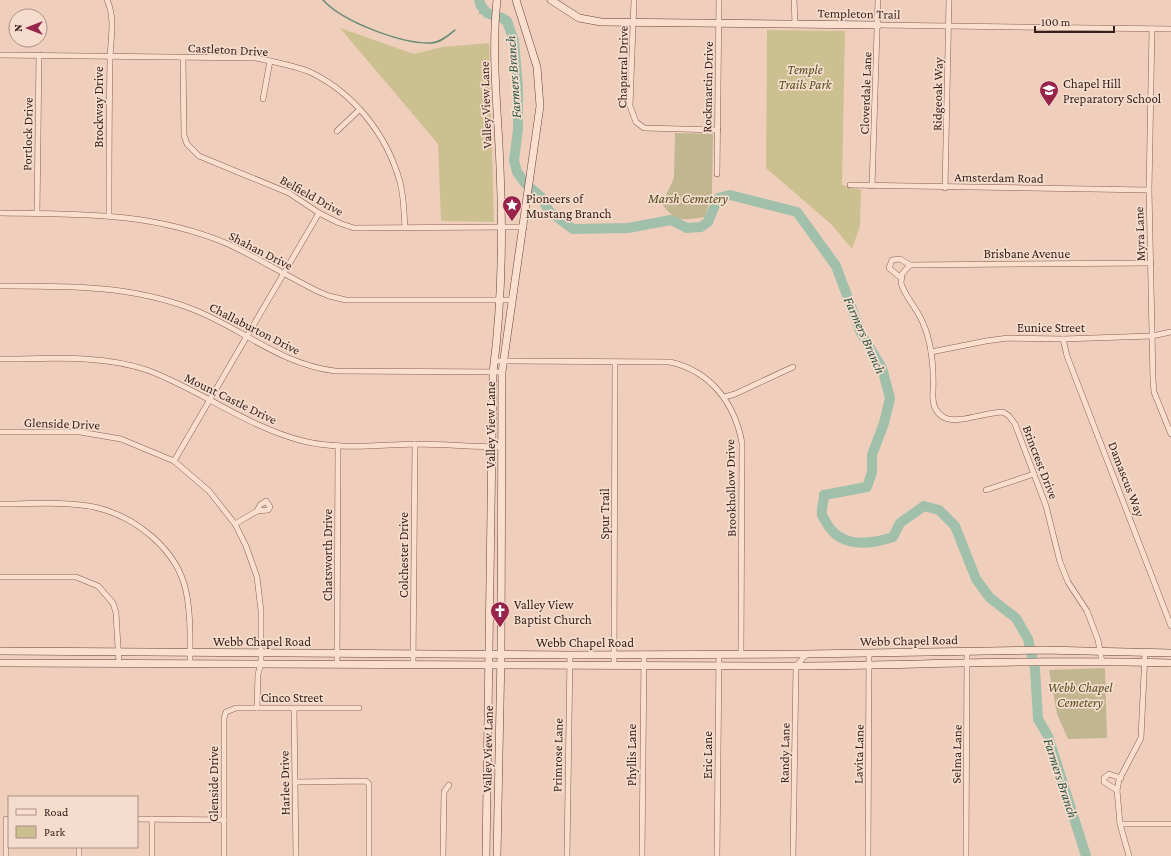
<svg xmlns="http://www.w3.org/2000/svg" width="1171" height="856" font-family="'Crimson Pro',serif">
	<rect width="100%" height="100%" fill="#efcfbc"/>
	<g fill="#cdc090">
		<polygon points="340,28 414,54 442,47 489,43 494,222 441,221 438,144"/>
		<polygon points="767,30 845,31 842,185 861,190 860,226 852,249 832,225 766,168"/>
	</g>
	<g fill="#c1b690">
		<path d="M675 133 713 134 712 193 705 217C683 220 676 223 662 204L674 178Z"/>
		<polygon points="1105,668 1107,738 1068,739 1057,714 1049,670"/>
	</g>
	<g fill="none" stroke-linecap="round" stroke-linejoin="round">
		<g stroke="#688d77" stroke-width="1.5">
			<path d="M323 0C343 22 402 44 431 43 440 43 449 35 455 30"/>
			<polyline points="480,13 484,10"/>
		</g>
		<path stroke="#a0c0ac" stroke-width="10" d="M479 0 481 6 487 13 502 18 507 21 514 41 518 87V129L514 161 517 172 525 183 541 197 549 211 573 229 628 228 671 220 687 228 701 227 708 222 718 198 730 195 797 212 836 266 861 333 882 368 890 398 884 423 872 455V472L867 487 824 495C824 501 821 509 822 514 822 517 825 520 826 522 840 548 869 545 893 537L900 523 924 506 939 510 955 526 976 579 990 598 1016 618 1028 639 1035 669 1038 719 1048 736 1086 856"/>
		<defs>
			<g id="street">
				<path d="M107 0C116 19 110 41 110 61 109 112 109 164 109 215"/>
				<polyline points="634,0 630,106 636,122 644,128 718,130"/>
				<polyline points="794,0 795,24"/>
				<polyline points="878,25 1171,29"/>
				<polyline points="1152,29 1149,190 1153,380 1154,392 1171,434"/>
				<path d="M0 55 256 58C274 62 293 65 310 72 354 93 387 135 400 182 404 197 404 213 405 228"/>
				<polyline points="183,58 184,135 187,144 199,156 289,193 319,213 339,223 354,228 524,227"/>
				<polyline points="263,99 270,61"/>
				<polyline points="337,131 359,110"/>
				<polyline points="717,174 719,0"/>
				<polyline points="850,185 1149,190"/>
				<polyline points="872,186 878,0"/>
				<polyline points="945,188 949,0"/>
				<path d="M0 213C80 214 152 212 228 244 258 258 287 276 317 291L329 296 346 300H512"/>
				<polyline points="37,213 39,55"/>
				<polyline points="901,278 889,268 892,260 900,259 910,265"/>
				<path d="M0 286C65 286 130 285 192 309 242 328 279 364 335 371L502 372"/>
				<polyline points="1063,339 1067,356 1171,626"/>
				<polyline points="931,352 986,341 1008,338 1063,339 1152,336 1171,332"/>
				<path d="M0 359C48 359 100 354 147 370 201 390 247 427 303 441 339 450 378 445 414 444 444 444 473 447 502 447"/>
				<path d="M494 361 670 362C711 371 735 404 742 443L741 654"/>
				<polyline points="724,397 735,394 793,367"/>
				<polyline points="0,432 80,432 121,439 174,461 209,491 235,524 246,546 257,577 261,611 261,664 258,674 257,708"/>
				<polyline points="174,461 319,213"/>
				<polyline points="986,490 1034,474"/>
				<polygon points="266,501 270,507 268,510 257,511 260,505"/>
				<path d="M0 504C28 504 67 501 94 507 135 516 177 549 186 591 191 615 190 639 190 664"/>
				<polyline points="235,524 257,511"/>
				<polyline points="0,577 76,577 98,586 113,603 116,613 119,664"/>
				<path d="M1102 662 1098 640 1087 611 1068 582 1060 562 1046 506 1015 424 1009 416 1003 412C987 412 958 424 945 418 935 413 932 403 933 392 934 366 932 338 919 315 913 304 904 294 901 283L902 274 910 265 1151 263"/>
				<polyline points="337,664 338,446"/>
				<polyline points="413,665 415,444"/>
				<polyline points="614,666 615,362"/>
				<polyline points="294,709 296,856"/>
				<polyline points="296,782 366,781 369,784 369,856"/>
				<polyline points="1117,790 1104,782 1104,778 1109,774 1121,778"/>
				<polyline points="6,819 6,856"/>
				<polyline points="137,819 224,820"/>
				<polyline points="1120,824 1171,824"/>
				<polyline points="79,856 79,847"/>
				<polyline points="152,856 152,819"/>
				<polyline points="224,856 224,718 226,712 236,708 359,708"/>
				<polyline points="443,856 444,792 449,785"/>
				<polyline points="567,856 570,655"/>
				<polyline points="642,856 644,654"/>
				<polyline points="717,856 719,654"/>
				<polyline points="793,856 796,666 807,654"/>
				<polyline points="868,856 869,653"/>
				<polyline points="966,856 967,652"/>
				<polyline points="1129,856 1120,824 1117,790 1119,780 1141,738 1145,653"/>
			</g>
			<g id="secondary">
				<polyline points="551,0 579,18 601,22 878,25"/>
				<polyline points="0,651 570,655 807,654 1043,650 1171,653"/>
				<path d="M0 663C265 664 530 667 794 666 920 665 1045 659 1171 663"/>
				<path d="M486 856 493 372C502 304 503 235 500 167 498 111 491 55 497 0"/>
				<polyline points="497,856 501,654 502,372 540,106 537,67 516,0"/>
			</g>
		</defs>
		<use href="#street" stroke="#875f55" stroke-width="6"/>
		<use href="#secondary" stroke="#684139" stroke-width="8"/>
		<use href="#street" stroke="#fadfcf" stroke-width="5"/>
		<use href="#secondary" stroke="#fadfcf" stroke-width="7"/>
	</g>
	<defs>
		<symbol id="school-pin" viewBox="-11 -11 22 30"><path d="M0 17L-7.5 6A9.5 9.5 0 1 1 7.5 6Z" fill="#98234b" stroke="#f6dccc"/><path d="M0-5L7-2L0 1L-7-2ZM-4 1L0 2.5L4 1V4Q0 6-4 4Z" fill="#fff"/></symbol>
		<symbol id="sight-pin" viewBox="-11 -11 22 30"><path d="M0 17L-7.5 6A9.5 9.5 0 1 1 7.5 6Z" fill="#98234b" stroke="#f6dccc"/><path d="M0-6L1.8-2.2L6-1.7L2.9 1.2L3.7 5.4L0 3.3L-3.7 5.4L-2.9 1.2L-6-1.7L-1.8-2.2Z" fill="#fff"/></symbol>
		<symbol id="church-pin" viewBox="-11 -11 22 30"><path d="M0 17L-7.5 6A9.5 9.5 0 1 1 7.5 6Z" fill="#98234b" stroke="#f6dccc"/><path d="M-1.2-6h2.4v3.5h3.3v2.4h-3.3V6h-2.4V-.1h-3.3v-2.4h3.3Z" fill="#fff"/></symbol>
	</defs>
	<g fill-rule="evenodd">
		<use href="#school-pin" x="1038" y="79" width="22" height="30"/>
		<use href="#sight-pin" x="501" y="194" width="22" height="30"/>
		<use href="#church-pin" x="489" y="600" width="22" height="30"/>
	</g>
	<g text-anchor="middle" stroke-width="3.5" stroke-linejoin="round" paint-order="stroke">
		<g font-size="13" fill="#351f1b" stroke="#f6dccc">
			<text transform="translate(859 13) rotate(1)" y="5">Templeton Trail</text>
			<text transform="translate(228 49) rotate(3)" y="5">Castleton Drive</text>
			<text transform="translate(622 67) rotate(-89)" y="5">Chaparral Drive</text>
			<text transform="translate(707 87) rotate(-89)" y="5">Rockmartin Drive</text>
			<text transform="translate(865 93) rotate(-88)" y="5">Cloverdale Lane</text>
			<text transform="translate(937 94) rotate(-89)" y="5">Ridgeoak Way</text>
			<text transform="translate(485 105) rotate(-92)" y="5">Valley View Lane</text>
			<text transform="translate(98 107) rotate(-90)" y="5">Brockway Drive</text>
			<text transform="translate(27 134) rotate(-89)" y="5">Portlock Drive</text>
			<text transform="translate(999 177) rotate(1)" y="5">Amsterdam Road</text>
			<text transform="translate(312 195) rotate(29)" y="5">Belfield Drive</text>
			<text transform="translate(1139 234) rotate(-92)" y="5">Myra Lane</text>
			<text transform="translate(261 250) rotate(27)" y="5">Shahan Drive</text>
			<text x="1027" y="258">Brisbane Avenue</text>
			<text x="1051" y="332">Eunice Street</text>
			<text transform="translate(255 328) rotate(27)" y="5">Challaburton Drive</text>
			<text transform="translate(231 398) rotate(26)" y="5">Mount Castle Drive</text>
			<text transform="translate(62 423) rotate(2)" y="5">Glenside Drive</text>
			<text transform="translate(490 425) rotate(-90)" y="5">Valley View Lane</text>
			<text transform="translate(1041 462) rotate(69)" y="5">Brincrest Drive</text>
			<text transform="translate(1127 479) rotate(69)" y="5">Damascus Way</text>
			<text transform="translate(730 488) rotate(-91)" y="5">Brookhollow Drive</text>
			<text transform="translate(604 514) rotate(-90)" y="5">Spur Trail</text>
			<text transform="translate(327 555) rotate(-90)" y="5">Chatsworth Drive</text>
			<text transform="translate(403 555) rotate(-90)" y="5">Colchester Drive</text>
			<text transform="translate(909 640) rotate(-1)" y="5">Webb Chapel Road</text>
			<text x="262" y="646">Webb Chapel Road</text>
			<text x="585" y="647">Webb Chapel Road</text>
			<text x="292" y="702">Cinco Street</text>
			<text transform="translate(487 749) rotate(-89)" y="5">Valley View Lane</text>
			<text transform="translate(784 753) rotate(-89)" y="5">Randy Lane</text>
			<text transform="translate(858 754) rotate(-89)" y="5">Lavita Lane</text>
			<text transform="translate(956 754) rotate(-89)" y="5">Selma Lane</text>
			<text transform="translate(557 755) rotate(-89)" y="5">Primrose Lane</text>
			<text transform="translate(631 755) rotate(-90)" y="5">Phyllis Lane</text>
			<text transform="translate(707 755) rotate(-90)" y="5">Eric Lane</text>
			<text transform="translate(284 783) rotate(-91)" y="5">Harlee Drive</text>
			<text transform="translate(213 784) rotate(-90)" y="5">Glenside Drive</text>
		</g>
		<g font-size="13" font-style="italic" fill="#534e20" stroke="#f6dccc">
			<text x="805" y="74">Temple<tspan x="805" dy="15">Trails Park</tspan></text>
			<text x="688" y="203">Marsh Cemetery</text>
			<text x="1080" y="692">Webb Chapel<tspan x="1080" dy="15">Cemetery</tspan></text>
		</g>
		<g font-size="13" fill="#351f1b" stroke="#f6dccc" text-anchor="start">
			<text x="1063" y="88">Chapel Hill<tspan x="1063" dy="15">Preparatory School</tspan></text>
			<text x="526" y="203">Pioneers of<tspan x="526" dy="15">Mustang Branch</tspan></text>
			<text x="514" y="609">Valley View<tspan x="514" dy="15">Baptist Church</tspan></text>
		</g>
		<g font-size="14" font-style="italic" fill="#295644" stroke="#f6dccc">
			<text transform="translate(513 77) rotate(-94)" y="5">Farmers Branch</text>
			<text transform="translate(865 335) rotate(66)" y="5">Farmers Branch</text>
			<text transform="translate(1061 778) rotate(72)" y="5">Farmers Branch</text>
		</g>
	</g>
	<rect x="8" y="796" width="130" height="52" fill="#f6dccc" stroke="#a99085"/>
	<rect x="16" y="809" width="20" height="6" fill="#fadfcf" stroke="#a99085"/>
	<text x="44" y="816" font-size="12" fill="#351f1b">Road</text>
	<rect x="16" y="826" width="20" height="12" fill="#cdc090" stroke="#a99085"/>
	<text x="44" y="836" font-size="12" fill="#351f1b">Park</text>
	<g transform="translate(28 28) rotate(270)"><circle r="19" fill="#f6dccc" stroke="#a99085"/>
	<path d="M0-3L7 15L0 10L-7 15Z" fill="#98234b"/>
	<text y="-6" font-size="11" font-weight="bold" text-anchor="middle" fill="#351f1b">N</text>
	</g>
	<path d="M1035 26v6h79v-6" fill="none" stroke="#351f1b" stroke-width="2"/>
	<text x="1041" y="26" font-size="12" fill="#351f1b" stroke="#f6dccc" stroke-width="3" paint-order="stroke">100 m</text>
</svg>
